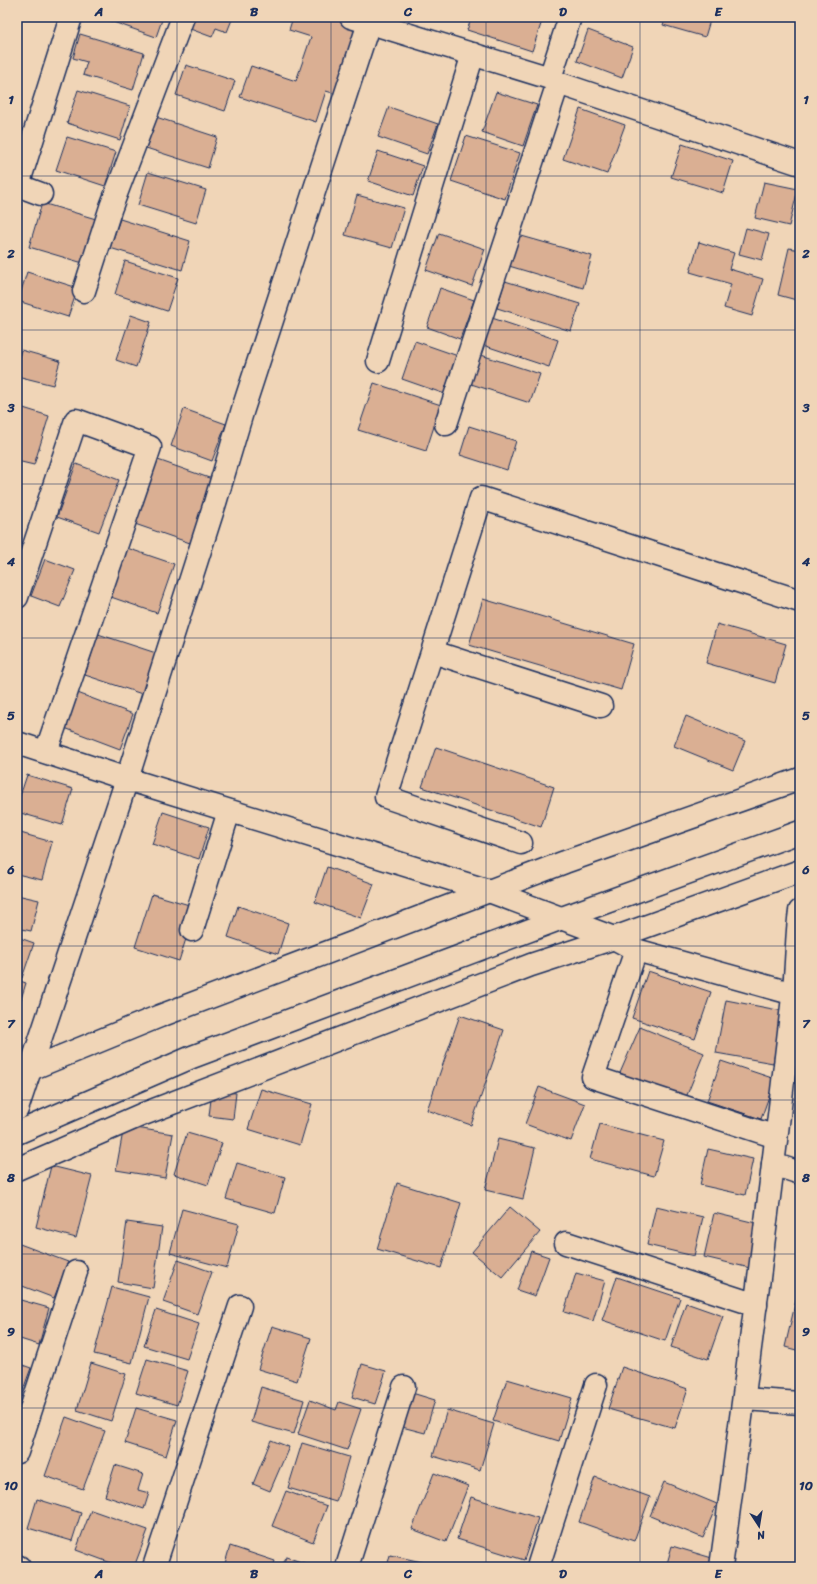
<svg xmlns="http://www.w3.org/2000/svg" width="817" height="1584" font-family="Sriracha,sans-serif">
	<rect width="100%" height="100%" fill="#f0d5b7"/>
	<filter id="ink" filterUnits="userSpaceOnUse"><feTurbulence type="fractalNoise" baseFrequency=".025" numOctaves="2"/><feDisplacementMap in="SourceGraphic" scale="8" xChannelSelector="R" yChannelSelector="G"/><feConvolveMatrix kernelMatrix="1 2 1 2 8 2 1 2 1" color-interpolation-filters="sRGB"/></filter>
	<g filter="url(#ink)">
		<g fill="#daaf93" stroke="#1b2f5e">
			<polygon points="99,17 163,17 156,37"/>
			<polygon points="185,17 233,17 227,32 216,28 212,37 182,26"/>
			<polygon points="293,17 329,17 358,27 336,94 326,91 316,122 240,97 251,66 296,81 311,37 289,30"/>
			<polygon points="472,17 539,17 543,18 532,51 467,30"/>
			<polygon points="666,17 711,17 705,37 663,25"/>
			<polygon points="588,30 633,47 622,78 577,61"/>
			<polygon points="80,34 144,53 133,90 83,75 87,62 73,58"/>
			<polygon points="186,65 235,81 225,111 176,95"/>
			<polygon points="78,90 130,106 120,140 67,123"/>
			<polygon points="496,92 537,105 523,146 482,132"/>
			<polygon points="389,107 438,124 427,154 378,137"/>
			<polygon points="580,109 625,125 607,174 563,159"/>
			<polygon points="156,117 217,137 208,168 146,148"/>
			<polygon points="466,136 520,153 505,199 451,181"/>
			<polygon points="67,137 116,152 105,186 56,170"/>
			<polygon points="682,144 733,161 723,193 671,177"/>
			<polygon points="378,151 423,166 413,196 368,181"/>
			<polygon points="148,172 206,190 196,223 138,205"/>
			<polygon points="764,182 798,189 789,226 755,218"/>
			<polygon points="357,195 404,208 392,248 345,235"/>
			<polygon points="42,203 96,219 83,263 29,247"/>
			<polygon points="120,219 190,241 182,270 110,248"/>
			<polygon points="746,228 769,234 762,260 739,254"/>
			<polygon points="439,233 485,249 472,286 426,270"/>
			<polygon points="518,235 592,256 583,288 509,266"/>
			<polygon points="699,242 734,253 729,269 763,279 752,316 724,308 731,284 690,272"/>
			<polygon points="789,248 800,250 800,301 778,295"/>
			<polygon points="125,261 178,278 167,311 115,294"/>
			<polygon points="27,272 78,288 68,317 18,301"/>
			<polygon points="505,281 580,304 571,331 497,308"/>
			<polygon points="440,288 474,300 460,339 427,327"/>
			<polygon points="131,315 151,322 136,367 116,360"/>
			<polygon points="489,317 558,340 549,367 480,344"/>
			<polygon points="415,341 458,356 445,394 402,379"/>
			<polygon points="21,350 60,361 53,385 17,376 17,366"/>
			<polygon points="478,354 540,374 530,403 468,383"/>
			<polygon points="374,383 441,405 426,451 358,430"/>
			<polygon points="20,407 49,416 34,465 17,461 17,416"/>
			<polygon points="184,409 226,424 212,461 171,446"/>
			<polygon points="469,426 516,441 507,470 460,455"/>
			<polygon points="155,459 212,479 190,543 132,523"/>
			<polygon points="76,464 119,480 99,532 57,517"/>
			<polygon points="124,547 174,564 157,613 108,596"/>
			<polygon points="45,559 75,570 60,607 31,596"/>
			<polygon points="483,599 634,644 621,690 469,645"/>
			<polygon points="717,624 786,644 775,683 706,663"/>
			<polygon points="98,634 156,653 142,694 85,675"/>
			<polygon points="75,692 133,714 120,749 62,727"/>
			<polygon points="686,716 745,741 733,770 674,746"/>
			<polygon points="436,747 554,787 541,827 422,787"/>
			<polygon points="27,775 73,789 62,825 17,812 17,805"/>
			<polygon points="163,812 209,827 199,859 152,844"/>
			<polygon points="17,832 52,842 42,880 17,874"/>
			<polygon points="327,867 374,884 361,918 315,902"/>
			<polygon points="152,894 196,907 179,961 135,947"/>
			<polygon points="17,895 39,900 31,931 17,928"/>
			<polygon points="238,906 288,923 278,954 228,937"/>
			<polygon points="17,937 34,943 22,978 17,976"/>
			<polygon points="648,971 711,992 695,1039 632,1018"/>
			<polygon points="17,980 26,983 17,1012"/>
			<polygon points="726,1000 783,1011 773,1063 716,1053"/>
			<polygon points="460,1015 504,1030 471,1125 427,1110"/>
			<polygon points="640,1027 704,1053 685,1100 620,1073"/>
			<polygon points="721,1061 775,1079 761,1119 707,1101"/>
			<polygon points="539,1087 585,1104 571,1141 525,1124"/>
			<polygon points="261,1089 312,1104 300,1145 248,1129"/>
			<polygon points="212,1091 236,1093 233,1119 209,1116"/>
			<polygon points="600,1124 664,1141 654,1176 590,1159"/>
			<polygon points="124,1126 173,1134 165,1178 116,1170"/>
			<polygon points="187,1133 222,1143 208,1185 174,1174"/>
			<polygon points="498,1139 535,1148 523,1199 485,1190"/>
			<polygon points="708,1149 753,1159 745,1195 700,1185"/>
			<polygon points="237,1163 285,1177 275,1213 226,1199"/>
			<polygon points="51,1166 92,1176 76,1238 36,1227"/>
			<polygon points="397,1183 461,1203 441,1268 377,1249"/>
			<polygon points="656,1206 703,1217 694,1256 647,1245"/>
			<polygon points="510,1207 540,1232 502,1277 472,1252"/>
			<polygon points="182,1209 239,1224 227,1268 170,1253"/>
			<polygon points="714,1213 760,1224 750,1268 704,1257"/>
			<polygon points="127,1222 162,1227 153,1288 118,1282"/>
			<polygon points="17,1243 68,1262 54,1298 17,1284"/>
			<polygon points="531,1251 549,1257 535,1296 517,1290"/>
			<polygon points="178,1260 212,1272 197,1314 163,1302"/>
			<polygon points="576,1273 605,1281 593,1321 564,1312"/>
			<polygon points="617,1277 680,1298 665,1341 602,1320"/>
			<polygon points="112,1287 149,1297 132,1363 94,1354"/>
			<polygon points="797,1296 800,1297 800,1351 785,1347"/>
			<polygon points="17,1299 49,1308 39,1345 17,1338"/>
			<polygon points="686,1303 723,1316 708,1359 671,1347"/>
			<polygon points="156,1310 199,1324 187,1359 144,1346"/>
			<polygon points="272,1326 311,1338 297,1381 258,1369"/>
			<polygon points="147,1359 188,1371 177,1405 136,1393"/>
			<polygon points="17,1363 31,1368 17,1406"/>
			<polygon points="91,1363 126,1374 111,1421 77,1410"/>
			<polygon points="362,1364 386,1371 375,1404 352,1397"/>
			<polygon points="622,1367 688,1389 675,1428 608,1409"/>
			<polygon points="507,1379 572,1398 559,1441 493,1421"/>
			<polygon points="261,1387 304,1400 294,1434 251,1422"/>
			<polygon points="412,1393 435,1400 425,1433 402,1427"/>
			<polygon points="310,1400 336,1410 339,1402 361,1409 347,1450 298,1434"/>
			<polygon points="136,1408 177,1420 166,1456 125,1443"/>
			<polygon points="447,1410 494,1424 480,1470 433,1456"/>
			<polygon points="66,1417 105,1431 83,1489 45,1476"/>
			<polygon points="271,1440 289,1447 270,1491 253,1484"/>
			<polygon points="302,1443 349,1457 336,1502 288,1488"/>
			<polygon points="115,1465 143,1474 138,1490 149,1493 144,1509 105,1496"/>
			<polygon points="434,1473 468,1486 446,1542 412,1529"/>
			<polygon points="595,1477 650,1497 634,1541 579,1522"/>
			<polygon points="664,1482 717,1504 703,1538 650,1516"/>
			<polygon points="286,1491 327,1506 313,1542 272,1526"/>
			<polygon points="471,1497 538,1518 524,1560 457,1539"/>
			<polygon points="37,1499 81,1513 72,1541 28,1528"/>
			<polygon points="91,1510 148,1530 134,1567 122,1567 76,1550"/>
			<polygon points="230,1546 275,1561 273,1567 224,1567"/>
			<polygon points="672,1546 712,1558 709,1567 666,1567"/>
			<polygon points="390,1555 440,1566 439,1567 387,1567"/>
			<polygon points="286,1557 313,1566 313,1567 282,1567"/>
		</g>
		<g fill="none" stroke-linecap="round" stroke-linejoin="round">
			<defs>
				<g id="minor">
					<polyline points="351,17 550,78 558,83 800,164"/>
					<polyline points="550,78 570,17"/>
					<polyline points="17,185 41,194"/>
					<polyline points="18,185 71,17"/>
					<polyline points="84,291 111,207 183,17"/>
					<polyline points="378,361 473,54"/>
					<polyline points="446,424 558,83"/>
					<polyline points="17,597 76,420 150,447 46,752"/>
					<polyline points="433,652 601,706"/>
					<polyline points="17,743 127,779 489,891 614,938 636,950 794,994"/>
					<polyline points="521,843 386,797 481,498 800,601"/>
					<polyline points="192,930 229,811"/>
					<polyline points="636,950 593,1077 776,1137"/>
					<polyline points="21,1073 160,1016 489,891 565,862 800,779"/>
					<polyline points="17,1109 127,779 215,503 243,409 369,23"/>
					<polyline points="17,1133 192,1057 562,918 800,832"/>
					<polyline points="773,1164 800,1173"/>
					<polyline points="17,1169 141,1115 531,965 614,938 800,871"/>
					<polyline points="566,1243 756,1305"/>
					<polyline points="744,1399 800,1403"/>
					<polyline points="17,1452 76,1272"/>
					<polyline points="17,1566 19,1567"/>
					<polyline points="154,1567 240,1306"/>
					<polyline points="347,1567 404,1387"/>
					<polyline points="538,1567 596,1385"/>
					<path d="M721 1567C747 1377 771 1187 793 997 797 968 796 939 800 911"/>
				</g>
			</defs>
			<use href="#minor" stroke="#1b2f5e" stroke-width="25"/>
			<use href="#minor" stroke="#f0d5b7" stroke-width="22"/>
		</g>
	</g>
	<path fill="none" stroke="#1b2f5e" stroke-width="1" stroke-opacity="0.55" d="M177 17V1567M331 17V1567M486 17V1567M640 17V1567M17 176H800M17 330H800M17 484H800M17 638H800M17 792H800M17 946H800M17 1100H800M17 1254H800M17 1408H800"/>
	<rect width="817" height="1584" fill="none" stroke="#f0d5b7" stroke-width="44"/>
	<g transform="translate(759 1526) rotate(168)" stroke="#f0d5b7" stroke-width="3" paint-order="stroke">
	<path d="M0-3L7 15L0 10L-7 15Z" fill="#1b2f5e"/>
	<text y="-6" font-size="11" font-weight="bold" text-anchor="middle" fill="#1b2f5e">N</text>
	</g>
	<rect x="22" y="22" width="773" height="1540" fill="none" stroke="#1b2f5e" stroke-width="1.5"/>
	<g font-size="13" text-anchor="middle" font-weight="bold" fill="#1b2f5e">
		<text x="99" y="16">A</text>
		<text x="254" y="16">B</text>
		<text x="408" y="16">C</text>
		<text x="563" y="16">D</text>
		<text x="718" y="16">E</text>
		<text x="11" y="104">1</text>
		<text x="806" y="104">1</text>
		<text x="11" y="258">2</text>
		<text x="806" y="258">2</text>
		<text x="11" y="412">3</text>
		<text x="806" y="412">3</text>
		<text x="11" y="566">4</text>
		<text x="806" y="566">4</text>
		<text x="11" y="720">5</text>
		<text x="806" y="720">5</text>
		<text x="11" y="874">6</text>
		<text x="806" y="874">6</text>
		<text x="11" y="1028">7</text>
		<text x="806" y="1028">7</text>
		<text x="11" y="1182">8</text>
		<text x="806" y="1182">8</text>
		<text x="11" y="1336">9</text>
		<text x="806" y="1336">9</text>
		<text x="11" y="1490">10</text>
		<text x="806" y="1490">10</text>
		<text x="99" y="1578">A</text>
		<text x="254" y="1578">B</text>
		<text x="408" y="1578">C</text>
		<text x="563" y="1578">D</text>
		<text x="718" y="1578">E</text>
	</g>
</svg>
